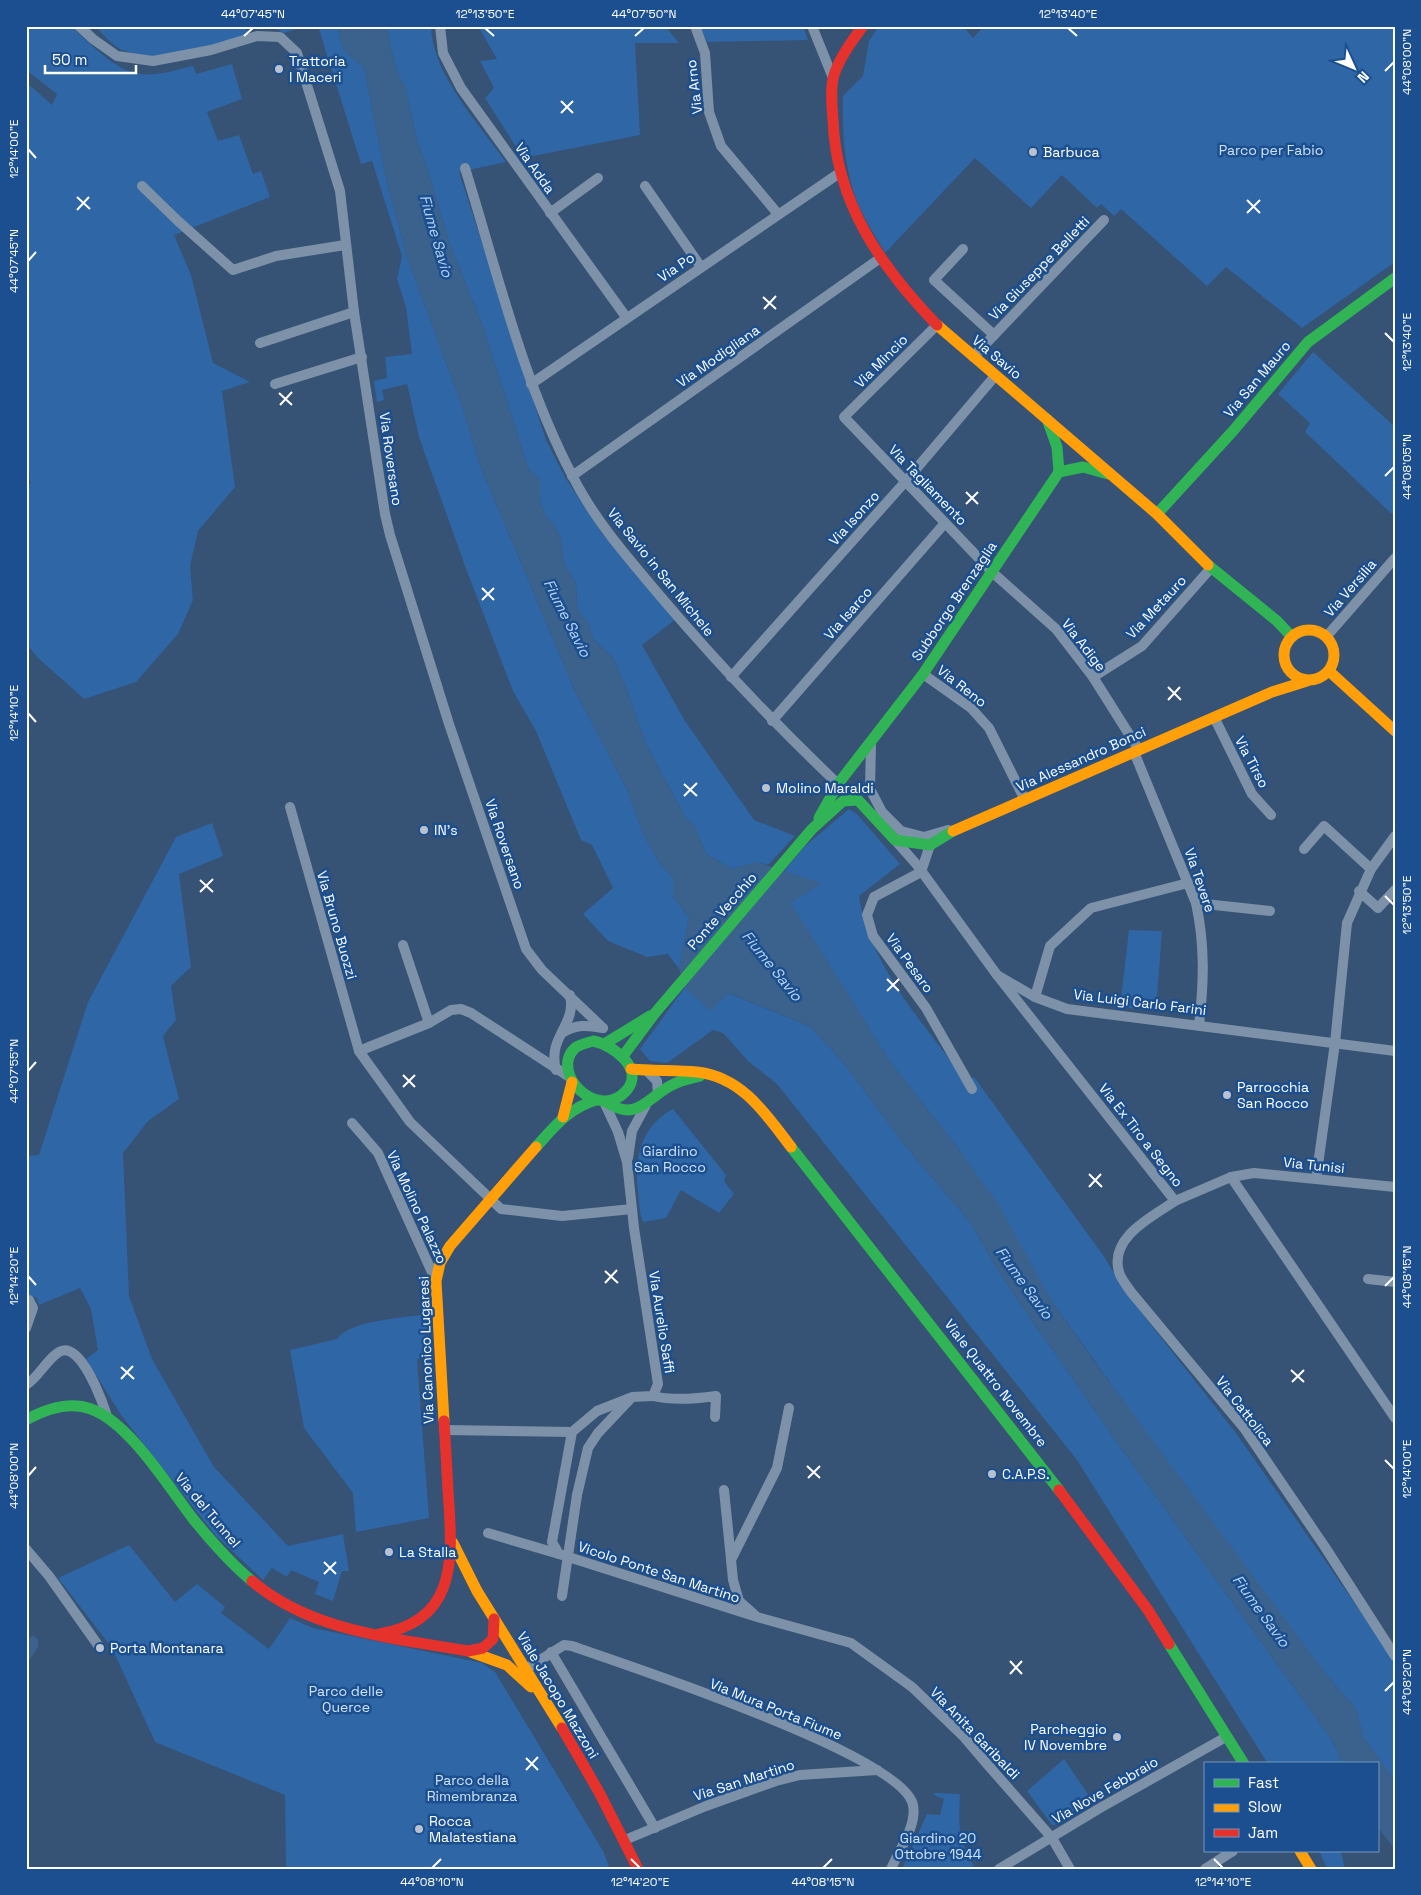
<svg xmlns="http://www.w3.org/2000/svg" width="1421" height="1895" font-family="'Space Grotesk',sans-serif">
	<rect width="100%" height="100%" fill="#365274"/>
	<g fill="#2f66a5">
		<path d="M26 26H71C87 41 118 73 140 74 158 76 176 70 193 66L196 74 232 64 242 99 207 112 218 141 239 135 253 174 261 171 270 197 174 235 191 275 213 363 250 382 222 391 235 487 198 531 190 566 193 600 178 634 136 682 84 699 37 657 26 643V485L31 483 26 472V82L52 105 57 94 26 70Z"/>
		<path d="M95 26H241L249 32 246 35C210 46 160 65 125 51 114 48 103 34 95 26Z"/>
		<polygon points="270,26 306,26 284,33"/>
		<path d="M318 26H339C340 50 346 53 364 67L386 178 407 257 462 406 481 468 576 693 627 789 642 831 658 861 673 878V896L689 917 679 969 668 954 647 957 608 941 583 914 613 888 592 845 581 840 536 731 513 691 465 566 419 437 407 384 382 390 384 400 377 402 374 381 387 378 385 357 412 354 406 307 397 279 402 256 372 161 361 164Z"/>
		<path d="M386 26H431C432 74 479 124 506 162L459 172 546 440 565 477 602 533 676 619 642 645 685 721 754 820 795 836 768 865 757 862 732 869 706 854 695 827 685 817 645 742 625 685 613 658 593 639 588 623 577 609 576 584 564 563 561 539 553 523 545 516 540 500V480L529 470 482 324 449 242 427 167 417 142 406 90 396 69Z"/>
		<polygon points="478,26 665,26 679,43 635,43 640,135 523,158 485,98 494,88 480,61 497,59"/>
		<polygon points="699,26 803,26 808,40 707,42"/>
		<path d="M879 26H963L973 38 984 26H1395V262L1302 328 1226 267 1207 286 1121 209 1114 216 1101 204 1097 208 1062 175 1031 208 975 158 885 253C876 237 865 221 858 204 844 169 842 133 843 96L863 76 869 41Z"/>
		<polygon points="1313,352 1395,427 1395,517 1305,432 1310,423 1278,394"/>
		<path d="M849 809 857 814 900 864 859 896C869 965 926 1027 967 1082L974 1077 1105 1258 1126 1293 1236 1433 1395 1661V1782L1363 1737 1356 1709 1324 1672 1192 1497 1051 1300 958 1148 891 1063 790 903 820 884 784 871 805 846Z"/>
		<polygon points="212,823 223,856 179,874 191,967 171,986 176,1020 163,1036 179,1099 148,1121 123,1153 129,1296 152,1359 214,1467 288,1546 343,1534 349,1571 342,1571 333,1601 315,1594 319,1582 291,1570 287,1577 272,1568 263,1580 216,1536 121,1415 86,1359 98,1350 91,1309 80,1288 39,1305 37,1298 26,1294 26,1156 39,1155 88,1002 176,837"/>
		<polygon points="1129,930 1162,931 1156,1011 1120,1007"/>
		<polygon points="685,987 728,993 809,1026 842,1061 907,1148 970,1222 1002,1277 1116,1441 1332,1740 1343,1764 1268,1764 1077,1460 777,1084 748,1061 723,1033 713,1030 667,1063 650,1061 640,1049"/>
		<path d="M673 1109 726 1175 724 1181 734 1194 719 1213 681 1190 666 1218 643 1222C639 1212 639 1201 638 1191 634 1157 641 1126 673 1109Z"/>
		<path d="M427 1314 431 1356 417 1359 429 1518 356 1532 353 1493 304 1428 290 1350 337 1339C349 1320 405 1318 427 1314Z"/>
		<polygon points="129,1545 175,1602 197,1584 225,1607 221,1613 269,1649 290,1618 313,1628 482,1663 495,1672 603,1851 610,1869 286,1869 285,1795 155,1742 112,1648 58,1578"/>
		<polygon points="1064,1759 1092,1800 1053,1826 1027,1791"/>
		<path d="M935 1793 960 1794C959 1824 957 1840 974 1866L969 1869H902L927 1814 940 1815 944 1799 934 1795Z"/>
		<polygon points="1319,1851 1341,1851 1345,1869 1327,1869"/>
	</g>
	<g fill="#3b618d">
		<path d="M339 26H386L396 69 406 90 417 142 427 167 449 242 482 324 529 470 540 480V500L545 516 553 523 561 539 564 563 576 584 577 609 588 623 593 639 613 658 625 685 645 742 685 817 695 827 706 854 732 869 757 862 821 883 791 903 891 1063 958 1148 999 1205 1051 1300 1097 1365 1324 1672 1356 1709 1363 1737 1395 1782V1850L1377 1826V1764H1343L1332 1740 1116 1441 1002 1277 970 1222 907 1148 842 1061 809 1026 729 993 710 1011 685 987 679 969 689 917 673 896V878L658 861 642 831 627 789 576 693 481 468 462 406 407 257 386 178 364 67C346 54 340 50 339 26Z"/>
		<polygon points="33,1635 38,1640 38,1647 30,1659 26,1659 26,1641"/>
	</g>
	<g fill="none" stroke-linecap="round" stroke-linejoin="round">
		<g stroke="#7d92a8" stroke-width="10">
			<polyline points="79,26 93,39 117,56 153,61 211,50 257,36 280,37 297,53 340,191 354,312 385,514 390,535 449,724 526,949 542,970 603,1028"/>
			<polyline points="440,26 443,53 461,88 626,317"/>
			<polyline points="695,26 705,53 709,112 721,146 778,214"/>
			<polyline points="812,26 833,78"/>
			<path d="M465 168C497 271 522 379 572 475 595 521 628 558 661 597 717 663 775 724 838 784"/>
			<polyline points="142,186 178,221 233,270 276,256 345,245"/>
			<polyline points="645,186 701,267"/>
			<polyline points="550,213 598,178"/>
			<polyline points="963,249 934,280 994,335"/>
			<polyline points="937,325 844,417 992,572 1056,629 1093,677 1139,750"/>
			<polyline points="260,343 354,312"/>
			<polyline points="973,357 1104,220"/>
			<polyline points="275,384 362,357"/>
			<polyline points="531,384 838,174"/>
			<polyline points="572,476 879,259"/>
			<polyline points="1326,637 1395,558"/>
			<polyline points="923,674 971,708 989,728 1025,800"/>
			<polyline points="731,677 905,482 995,376"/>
			<polyline points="1093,677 1142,646 1211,568"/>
			<polyline points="1214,717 1252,794 1271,815"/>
			<polyline points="772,721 945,523"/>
			<polyline points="871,744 870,789 882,812 901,831 924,837 948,830"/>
			<path d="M1134 752 1196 903C1205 945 1204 982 1199 1025"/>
			<polyline points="290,807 359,1051"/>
			<polyline points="895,840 917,865 997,975 1035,997 1067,1009 1395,1051"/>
			<polyline points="1304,849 1324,826 1371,869"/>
			<polyline points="921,872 874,897 867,915 873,936 926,1008 972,1089"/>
			<polyline points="921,872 930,845"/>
			<polyline points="1359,891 1378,908 1395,890"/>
			<polyline points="1196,903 1270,911"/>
			<polyline points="403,945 429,1023"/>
			<polyline points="997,975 1175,1201 1231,1177 1395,1418"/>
			<polyline points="1035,997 1050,946 1091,908 1188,883"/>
			<path d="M562 1033C576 1024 587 1025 603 1028"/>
			<path d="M556 1070C547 1036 577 1026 570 995"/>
			<polyline points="647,1071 657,1081 658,1094"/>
			<polyline points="568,1076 471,1013 461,1009 451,1010 429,1023 359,1051 410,1122 501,1209 562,1216 632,1209"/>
			<polyline points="352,1123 378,1153 436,1281"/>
			<polyline points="628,1158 632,1131 646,1105"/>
			<polyline points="1231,1177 1254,1173 1395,1187"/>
			<polyline points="1316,1179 1335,1043 1347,923 1371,869 1395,836"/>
			<path d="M1175 1201C1152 1217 1109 1237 1119 1272 1121 1279 1127 1286 1131 1292L1244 1428 1325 1547 1395 1656"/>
			<polyline points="1368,1279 1395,1282"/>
			<polyline points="26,1299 29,1300 33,1308 26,1328"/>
			<path d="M26 1385C39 1377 46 1360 59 1352 80 1339 103 1402 107 1417"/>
			<path d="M653 1396C673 1401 695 1399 716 1396L715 1417"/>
			<polyline points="630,1398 597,1411 572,1432 552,1542 559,1554 754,1616"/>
			<polyline points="789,1408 777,1468 731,1560 733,1580 739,1601 757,1617 851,1643 912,1687 964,1737 987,1764 1052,1838 1070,1869"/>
			<polyline points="444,1430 572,1432"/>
			<polyline points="724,1490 731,1559"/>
			<polyline points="577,1495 588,1448 598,1433 632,1397 653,1396 658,1384 634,1228 627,1162 618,1132 604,1102"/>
			<polyline points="488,1533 559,1554"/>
			<polyline points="26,1549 49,1576 100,1648"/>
			<polyline points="551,1652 655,1828"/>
			<path d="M526 1669 564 1645 572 1646C626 1665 903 1755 913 1805 917 1826 899 1850 891 1869"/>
			<polyline points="625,1840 706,1806 776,1781 800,1775 877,1770"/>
			<polyline points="999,1869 1100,1808 1226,1737"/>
			<polyline points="1205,1869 1233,1851"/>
		</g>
		<g stroke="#30b455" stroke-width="11">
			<polyline points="1059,472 1083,467 1108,474"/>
			<polyline points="1157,514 1233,431 1308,342 1395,278"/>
			<polyline points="1208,565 1277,621 1292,637"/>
			<polyline points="819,818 838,784 923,674 1059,472 1057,447 1047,419"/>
			<path d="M593 1041C613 1045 646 1069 626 1091 598 1122 549 1073 575 1048 580 1044 588 1043 593 1041Z"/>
			<polyline points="606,1043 650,1016"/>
			<polyline points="623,1056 655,1013 812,829 843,801 858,800 895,840 930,845 953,831"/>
			<path d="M606 1102C636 1122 645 1100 670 1086 679 1081 690 1078 700 1076"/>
			<path d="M536 1147C554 1127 569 1108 596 1100"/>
			<polyline points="791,1147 1059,1490"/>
			<path d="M26 1420C46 1409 69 1401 91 1409 130 1423 169 1488 194 1520 212 1542 230 1563 252 1581"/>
			<polyline points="1169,1644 1244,1764"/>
		</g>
		<g stroke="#ff9f0a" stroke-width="11">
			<polyline points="937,325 1157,514 1208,565"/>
			<circle cx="1309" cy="655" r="25"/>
			<polyline points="1329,671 1395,731"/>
			<polyline points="953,831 1272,692 1307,681"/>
			<path d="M631 1069C653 1071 675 1070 697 1072 742 1077 766 1114 791 1147"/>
			<polyline points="563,1117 572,1082"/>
			<polyline points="444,1421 436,1281 440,1263 450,1246 536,1147"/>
			<polyline points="453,1543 477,1591 562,1728"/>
			<polyline points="471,1652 507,1665 531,1687"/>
			<polyline points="1300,1851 1311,1869"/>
		</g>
		<g stroke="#e5322d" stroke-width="11">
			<path d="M863 26C852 41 840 57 834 75 830 88 832 106 833 120 836 203 881 267 937 325"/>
			<polyline points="1059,1490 1148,1610 1169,1644"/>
			<path d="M252 1581C311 1632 395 1638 468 1651L483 1648 493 1639 494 1619"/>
			<path d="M379 1634C453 1622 453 1566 449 1505 447 1477 446 1449 444 1421"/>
			<polyline points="562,1728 599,1792 638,1869"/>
		</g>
		<polyline stroke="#7d92a8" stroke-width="10" points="562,1596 577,1495"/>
	</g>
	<path fill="none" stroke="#fff" stroke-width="2" d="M485 28 494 36M1068 28 1077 36M244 36 253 28M635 36 644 28M1385 71 1394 62M561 101 573 113M561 113 573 101M28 149 36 158M77 197 90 209M1247 200 1260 213M77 210 89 197M1247 213 1260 200M28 261 36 252M763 297 776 309M764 309 776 296M1385 333 1394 342M279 393 292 405M280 405 292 392M1385 476 1394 467M966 492 978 504M966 504 978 492M482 588 494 600M482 600 494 588M1168 687 1181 700M1168 700 1180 687M28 713 36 722M684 784 697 796M684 796 697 783M200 880 213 892M200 892 213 879M1385 896 1394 905M887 979 899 991M887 991 899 979M28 1071 36 1062M403 1075 415 1087M403 1087 415 1075M1089 1174 1102 1187M1089 1187 1101 1174M605 1271 618 1283M28 1276 36 1285M605 1283 617 1270M1385 1286 1394 1277M121 1367 134 1379M1291 1370 1304 1382M121 1379 133 1366M1292 1382 1304 1370M1385 1460 1394 1469M807 1466 820 1478M28 1476 36 1467M808 1478 820 1466M324 1562 336 1574M324 1574 336 1562M1010 1661 1022 1674M1010 1674 1022 1661M1385 1691 1394 1682M526 1758 538 1770M526 1770 538 1757M631 1859 640 1868M1214 1859 1223 1868M432 1868 441 1859M823 1868 832 1859"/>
	<g fill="#b9c2ce" stroke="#1b4f8f" stroke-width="2">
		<circle cx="279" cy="69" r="5"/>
		<circle cx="1033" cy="152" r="5"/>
		<circle cx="766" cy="788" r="5"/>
		<circle cx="424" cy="830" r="5"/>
		<circle cx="1227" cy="1095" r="5"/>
		<circle cx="992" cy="1474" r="5"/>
		<circle cx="389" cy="1552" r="5"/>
		<circle cx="100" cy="1648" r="5"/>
		<circle cx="1117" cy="1737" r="5"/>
		<circle cx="419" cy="1829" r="5"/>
	</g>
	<g text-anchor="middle" stroke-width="5" stroke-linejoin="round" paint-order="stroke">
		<g font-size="14" fill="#fff" stroke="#1b4f8f" text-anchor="start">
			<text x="289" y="66">Trattoria<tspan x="289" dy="16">I Maceri</tspan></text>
			<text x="1043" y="157">Barbuca</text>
			<text x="776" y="793">Molino Maraldi</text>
			<text x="434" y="835">IN's</text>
			<text x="1237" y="1092">Parrocchia<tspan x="1237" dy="16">San Rocco</tspan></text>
			<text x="1002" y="1479">C.A.P.S.</text>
			<text x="399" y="1557">La Stalla</text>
			<text x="110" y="1653">Porta Montanara</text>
			<text x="1107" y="1734" text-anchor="end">Parcheggio<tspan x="1107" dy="16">IV Novembre</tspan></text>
			<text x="429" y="1826">Rocca<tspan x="429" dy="16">Malatestiana</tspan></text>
		</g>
		<g font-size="14" fill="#fff" stroke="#1b4f8f">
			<text transform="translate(694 87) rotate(-97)" y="5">Via Arno</text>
			<text transform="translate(535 168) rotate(55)" y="5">Via Adda</text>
			<text transform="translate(676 267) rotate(-34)" y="5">Via Po</text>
			<text transform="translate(1039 268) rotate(-46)" y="5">Via Giuseppe Belletti</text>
			<text transform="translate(718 356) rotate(-35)" y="5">Via Modigliana</text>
			<text transform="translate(997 357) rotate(40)" y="5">Via Savio</text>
			<text transform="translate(881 361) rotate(-45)" y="5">Via Mincio</text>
			<text transform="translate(1257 379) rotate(-50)" y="5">Via San Mauro</text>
			<text transform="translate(391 459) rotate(82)" y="5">Via Roversano</text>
			<text transform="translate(928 485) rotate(46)" y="5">Via Tagliamento</text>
			<text transform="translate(854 518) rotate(-48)" y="5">Via Isonzo</text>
			<text transform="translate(661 572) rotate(51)" y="5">Via Savio in San Michele</text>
			<text transform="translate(1350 588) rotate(-49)" y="5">Via Versilia</text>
			<text transform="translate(954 601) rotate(-56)" y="5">Subborgo Brenzaglia</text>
			<text transform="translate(1156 607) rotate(-47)" y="5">Via Metauro</text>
			<text transform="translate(848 613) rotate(-49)" y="5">Via Isarco</text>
			<text transform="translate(1084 645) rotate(52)" y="5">Via Adige</text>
			<text transform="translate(962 686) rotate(38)" y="5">Via Reno</text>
			<text transform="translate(1081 759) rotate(-24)" y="5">Via Alessandro Bonci</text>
			<text transform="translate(1252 762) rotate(62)" y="5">Via Tirso</text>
			<text transform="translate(505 844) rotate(71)" y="5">Via Roversano</text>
			<text transform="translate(1200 880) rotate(71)" y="5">Via Tevere</text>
			<text transform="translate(722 911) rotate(-49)" y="5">Ponte Vecchio</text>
			<text transform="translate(337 925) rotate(74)" y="5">Via Bruno Buozzi</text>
			<text transform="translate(910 963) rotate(54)" y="5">Via Pesaro</text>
			<text transform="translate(1140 1002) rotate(7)" y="5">Via Luigi Carlo Farini</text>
			<text transform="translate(1141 1135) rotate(52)" y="5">Via Ex Tiro a Segno</text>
			<text transform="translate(1314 1165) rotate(6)" y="5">Via Tunisi</text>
			<text transform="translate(417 1207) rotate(65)" y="5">Via Molino Palazzo</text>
			<text transform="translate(662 1322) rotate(81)" y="5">Via Aurelio Saffi</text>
			<text transform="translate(426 1350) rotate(-92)" y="5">Via Canonico Lugaresi</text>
			<text transform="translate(996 1383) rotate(52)" y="5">Viale Quattro Novembre</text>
			<text transform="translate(1245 1411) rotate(52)" y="5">Via Cattolica</text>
			<text transform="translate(208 1510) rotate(50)" y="5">Via del Tunnel</text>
			<text transform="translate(659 1572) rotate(18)" y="5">Vicolo Ponte San Martino</text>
			<text transform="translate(558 1695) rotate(59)" y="5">Viale Jacopo Mazzoni</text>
			<text transform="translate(776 1709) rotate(22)" y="5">Via Mura Porta Fiume</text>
			<text transform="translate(975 1733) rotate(46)" y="5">Via Anita Garibaldi</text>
			<text transform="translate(744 1780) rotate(-18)" y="5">Via San Martino</text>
			<text transform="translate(1105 1790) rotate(-30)" y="5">Via Nove Febbraio</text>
		</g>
		<g font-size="14" fill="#cfe3fa" stroke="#1b4f8f">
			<text x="1271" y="155">Parco per Fabio</text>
			<text x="670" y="1156">Giardino<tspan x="670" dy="16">San Rocco</tspan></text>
			<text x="346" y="1696">Parco delle<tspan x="346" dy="16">Querce</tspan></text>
			<text x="472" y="1785">Parco della<tspan x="472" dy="16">Rimembranza</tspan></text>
			<text x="938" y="1843">Giardino 20<tspan x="938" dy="16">Ottobre 1944</tspan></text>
		</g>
		<g font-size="15" font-style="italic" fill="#b5d3f5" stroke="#1b4f8f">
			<text transform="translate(436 236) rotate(74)" y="5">Fiume Savio</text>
			<text transform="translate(567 618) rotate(63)" y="5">Fiume Savio</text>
			<text transform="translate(772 966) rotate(51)" y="5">Fiume Savio</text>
			<text transform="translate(1024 1283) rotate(54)" y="5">Fiume Savio</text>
			<text transform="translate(1261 1611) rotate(54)" y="5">Fiume Savio</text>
		</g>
	</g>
	<rect width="1421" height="1895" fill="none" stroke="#1b4f8f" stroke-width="55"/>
	<rect x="1204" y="1762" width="175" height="90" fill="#1b4f8f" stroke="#7695bc"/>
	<rect x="1214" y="1779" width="25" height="8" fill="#30b455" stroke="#7695bc"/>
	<text x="1248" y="1788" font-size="15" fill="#ffffff">Fast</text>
	<rect x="1214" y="1804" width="25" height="8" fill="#ff9f0a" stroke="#7695bc"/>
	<text x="1248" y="1812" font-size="15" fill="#ffffff">Slow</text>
	<rect x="1214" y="1829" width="25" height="8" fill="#e5322d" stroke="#7695bc"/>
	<text x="1248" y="1838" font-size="15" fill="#ffffff">Jam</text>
	<g transform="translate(1354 68) rotate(134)" stroke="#1b4f8f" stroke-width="4" paint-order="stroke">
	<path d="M0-4L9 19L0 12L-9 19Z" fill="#ffffff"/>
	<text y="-8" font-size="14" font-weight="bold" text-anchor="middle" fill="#ffffff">N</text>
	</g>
	<path d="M45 65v8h91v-8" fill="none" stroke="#ffffff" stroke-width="2.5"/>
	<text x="52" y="65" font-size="15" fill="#ffffff" stroke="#1b4f8f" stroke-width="4" paint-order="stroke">50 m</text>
	<rect x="28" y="28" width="1366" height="1840" fill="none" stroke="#fff" stroke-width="2"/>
	<g font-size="12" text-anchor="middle" fill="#fff">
		<text x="253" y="18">44°07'45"N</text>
		<text x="485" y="18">12°13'50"E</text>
		<text x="644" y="18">44°07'50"N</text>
		<text x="1068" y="18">12°13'40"E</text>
		<text transform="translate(1407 62) rotate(-90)" y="4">44°08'00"N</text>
		<text transform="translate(14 149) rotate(-90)" y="4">12°14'00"E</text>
		<text transform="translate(14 261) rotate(-90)" y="4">44°07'45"N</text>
		<text transform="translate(1407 342) rotate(-90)" y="4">12°13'40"E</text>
		<text transform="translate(1407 467) rotate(-90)" y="4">44°08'05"N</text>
		<text transform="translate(14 713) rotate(-90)" y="4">12°14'10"E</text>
		<text transform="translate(1407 905) rotate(-90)" y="4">12°13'50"E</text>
		<text transform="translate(14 1071) rotate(-90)" y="4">44°07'55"N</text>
		<text transform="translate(14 1276) rotate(-90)" y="4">12°14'20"E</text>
		<text transform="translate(1407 1277) rotate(-90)" y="4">44°08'15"N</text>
		<text transform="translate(1407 1469) rotate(-90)" y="4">12°14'00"E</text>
		<text transform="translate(14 1476) rotate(-90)" y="4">44°08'00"N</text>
		<text transform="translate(1407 1682) rotate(-90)" y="4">44°08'20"N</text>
		<text x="432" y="1886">44°08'10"N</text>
		<text x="640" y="1886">12°14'20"E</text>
		<text x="823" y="1886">44°08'15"N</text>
		<text x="1223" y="1886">12°14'10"E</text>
	</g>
</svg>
